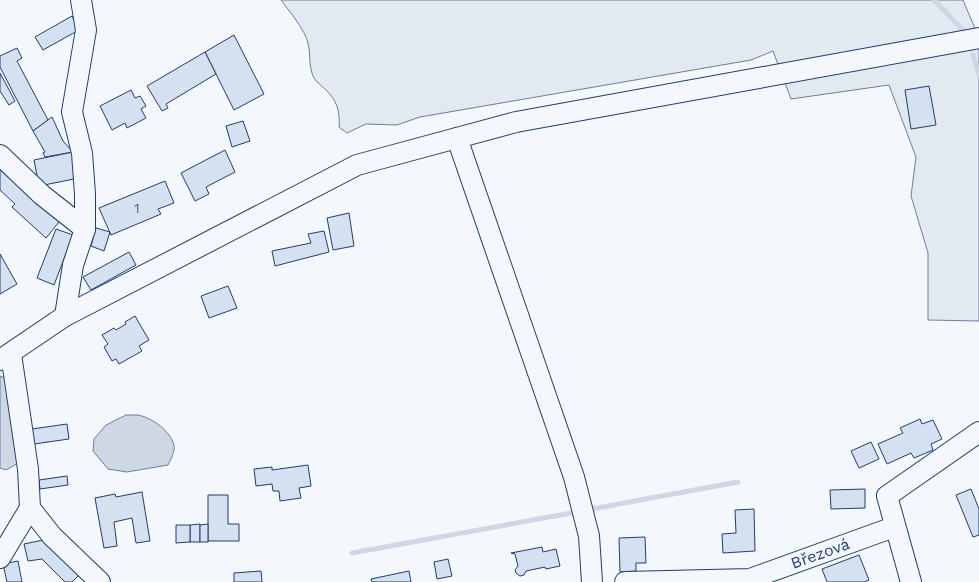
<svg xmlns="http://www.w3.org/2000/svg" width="979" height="582" font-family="'Work Sans',sans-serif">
	<rect width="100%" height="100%" fill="#f4f7fb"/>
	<path fill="#e3e9f0" stroke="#687fa3" d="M281 0H963L979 38V321L928 320V253L911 196 916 157 889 85 791 99 773 51 751 60 420 117 397 125 366 124 347 133 339 127C340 111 337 100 325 89 321 85 316 82 314 78 308 66 311 55 308 43 305 30 290 12 281 0Z"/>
	<g fill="#cfd7e4" stroke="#687fa3">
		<polygon points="0,376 7,379 20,462 6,470 0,468"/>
		<path d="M126 415C130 415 134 415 138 415 153 418 170 431 174 445 175 452 171 459 168 465L127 472 108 469 93 451 94 439 106 425Z"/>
	</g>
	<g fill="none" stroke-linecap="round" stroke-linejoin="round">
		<g stroke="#cfd7e4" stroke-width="5">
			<polyline points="934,0 967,34"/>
			<polyline points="973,55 979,75"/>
			<polyline points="586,510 738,482"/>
			<polyline points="352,553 577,512"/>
		</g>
	</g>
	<g fill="#d5e0f0" stroke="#1d3f73">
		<polygon points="72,16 79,30 43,50 35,37"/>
		<polygon points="234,35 264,94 234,110 205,52"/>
		<polygon points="17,48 22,58 17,61 48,120 33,131 0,67 0,56"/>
		<polygon points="205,52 216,74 166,104 168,108 162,111 147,86"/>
		<polygon points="0,73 15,101 9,105 0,91"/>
		<polygon points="929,86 936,125 911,129 905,90"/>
		<polygon points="131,90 135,98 140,96 146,106 141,109 146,118 127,128 125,123 112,130 100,106"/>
		<polygon points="52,117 63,141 73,152 45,157 43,153 45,152 33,131"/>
		<polygon points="243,121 250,141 232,147 226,126"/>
		<polygon points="225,150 235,172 206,187 209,194 195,201 181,173"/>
		<polygon points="73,152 79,178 39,186 34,160"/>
		<polygon points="0,161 59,222 46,238 12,207 15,204 0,190"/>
		<polygon points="165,181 174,203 158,209 161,214 111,235 99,208"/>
		<polygon points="349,213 354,246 333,250 327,218"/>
		<polygon points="96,228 110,232 104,251 91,246"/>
		<polygon points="56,229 73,235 54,285 37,278"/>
		<polygon points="324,231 329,252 275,266 272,251 311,243 308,234"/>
		<polygon points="129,252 136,265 91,290 83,277"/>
		<polygon points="0,254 17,284 0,294"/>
		<polygon points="228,286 237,308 209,318 201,296"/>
		<polygon points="135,316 149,340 139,346 142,351 119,364 116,359 112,361 104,347 108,344 102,335 114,328 116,330 126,324 125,322"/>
		<polygon points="920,419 922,424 933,420 942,439 931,444 933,450 914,458 911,453 887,464 878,444 903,433 900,428"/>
		<polygon points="67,424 69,439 34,444 32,429"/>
		<polygon points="871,442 879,459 859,468 851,451"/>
		<polygon points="308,465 311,486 299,488 301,498 280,501 279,491 273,491 272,484 256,486 254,469 272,467 272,470"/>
		<polygon points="67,476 68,485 40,489 39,480"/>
		<polygon points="865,489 865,508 831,509 830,490"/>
		<polygon points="971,489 979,509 979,535 973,537 956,495"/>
		<polygon points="142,492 150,541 136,543 132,518 114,522 117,546 104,548 95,498 115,494 116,497"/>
		<polygon points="208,495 228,495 228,524 239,524 239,541 208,541"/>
		<polygon points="754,509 755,551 723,553 722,534 736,533 735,510"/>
		<polygon points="200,524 200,542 190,542 190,525"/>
		<polygon points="208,524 208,542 200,542 200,525"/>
		<polygon points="176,525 190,525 190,542 176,543"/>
		<polygon points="645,537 646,563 636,563 636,571 620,572 619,538"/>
		<polygon points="48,539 81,573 72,582 65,582 42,559 28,561 24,544"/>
		<polygon points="542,547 543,552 556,549 560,566 546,569 545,567 526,571 524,575 520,576 516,573 515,570 518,566 515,554 511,553"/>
		<polygon points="859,555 869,580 864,582 827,582 822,569"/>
		<polygon points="448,559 452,576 437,579 434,562"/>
		<polygon points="18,561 22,582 7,582 3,564"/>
		<polygon points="261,571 262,582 234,582 234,573"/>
		<polygon points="409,571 411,582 372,582 371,579"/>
	</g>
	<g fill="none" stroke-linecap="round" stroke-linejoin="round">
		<defs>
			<g id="minor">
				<polyline points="457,138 574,477 589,536 592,582"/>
				<polyline points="0,155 42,195 85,229"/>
				<polyline points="65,316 73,265 85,229 85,194 82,153 72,112 86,30 81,0"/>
				<polyline points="11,354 28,469 30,508 52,536 100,582"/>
				<polyline points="0,360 65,316 357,165 516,122 979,38"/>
				<polyline points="0,558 30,508"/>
				<polyline points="625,582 750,579 894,527"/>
				<polyline points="911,582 887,496 979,432"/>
			</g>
		</defs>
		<use href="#minor" stroke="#1d3f73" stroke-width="22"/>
		<use href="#minor" stroke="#f4f7fb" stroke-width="20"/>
	</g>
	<g text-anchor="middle" stroke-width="4" stroke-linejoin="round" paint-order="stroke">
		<g font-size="14" fill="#4b6792">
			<text x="137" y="213">1</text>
		</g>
		<g font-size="16" fill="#1d3f73" stroke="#f4f7fb">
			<text transform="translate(820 553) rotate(-20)" y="6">Březová</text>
		</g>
	</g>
</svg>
